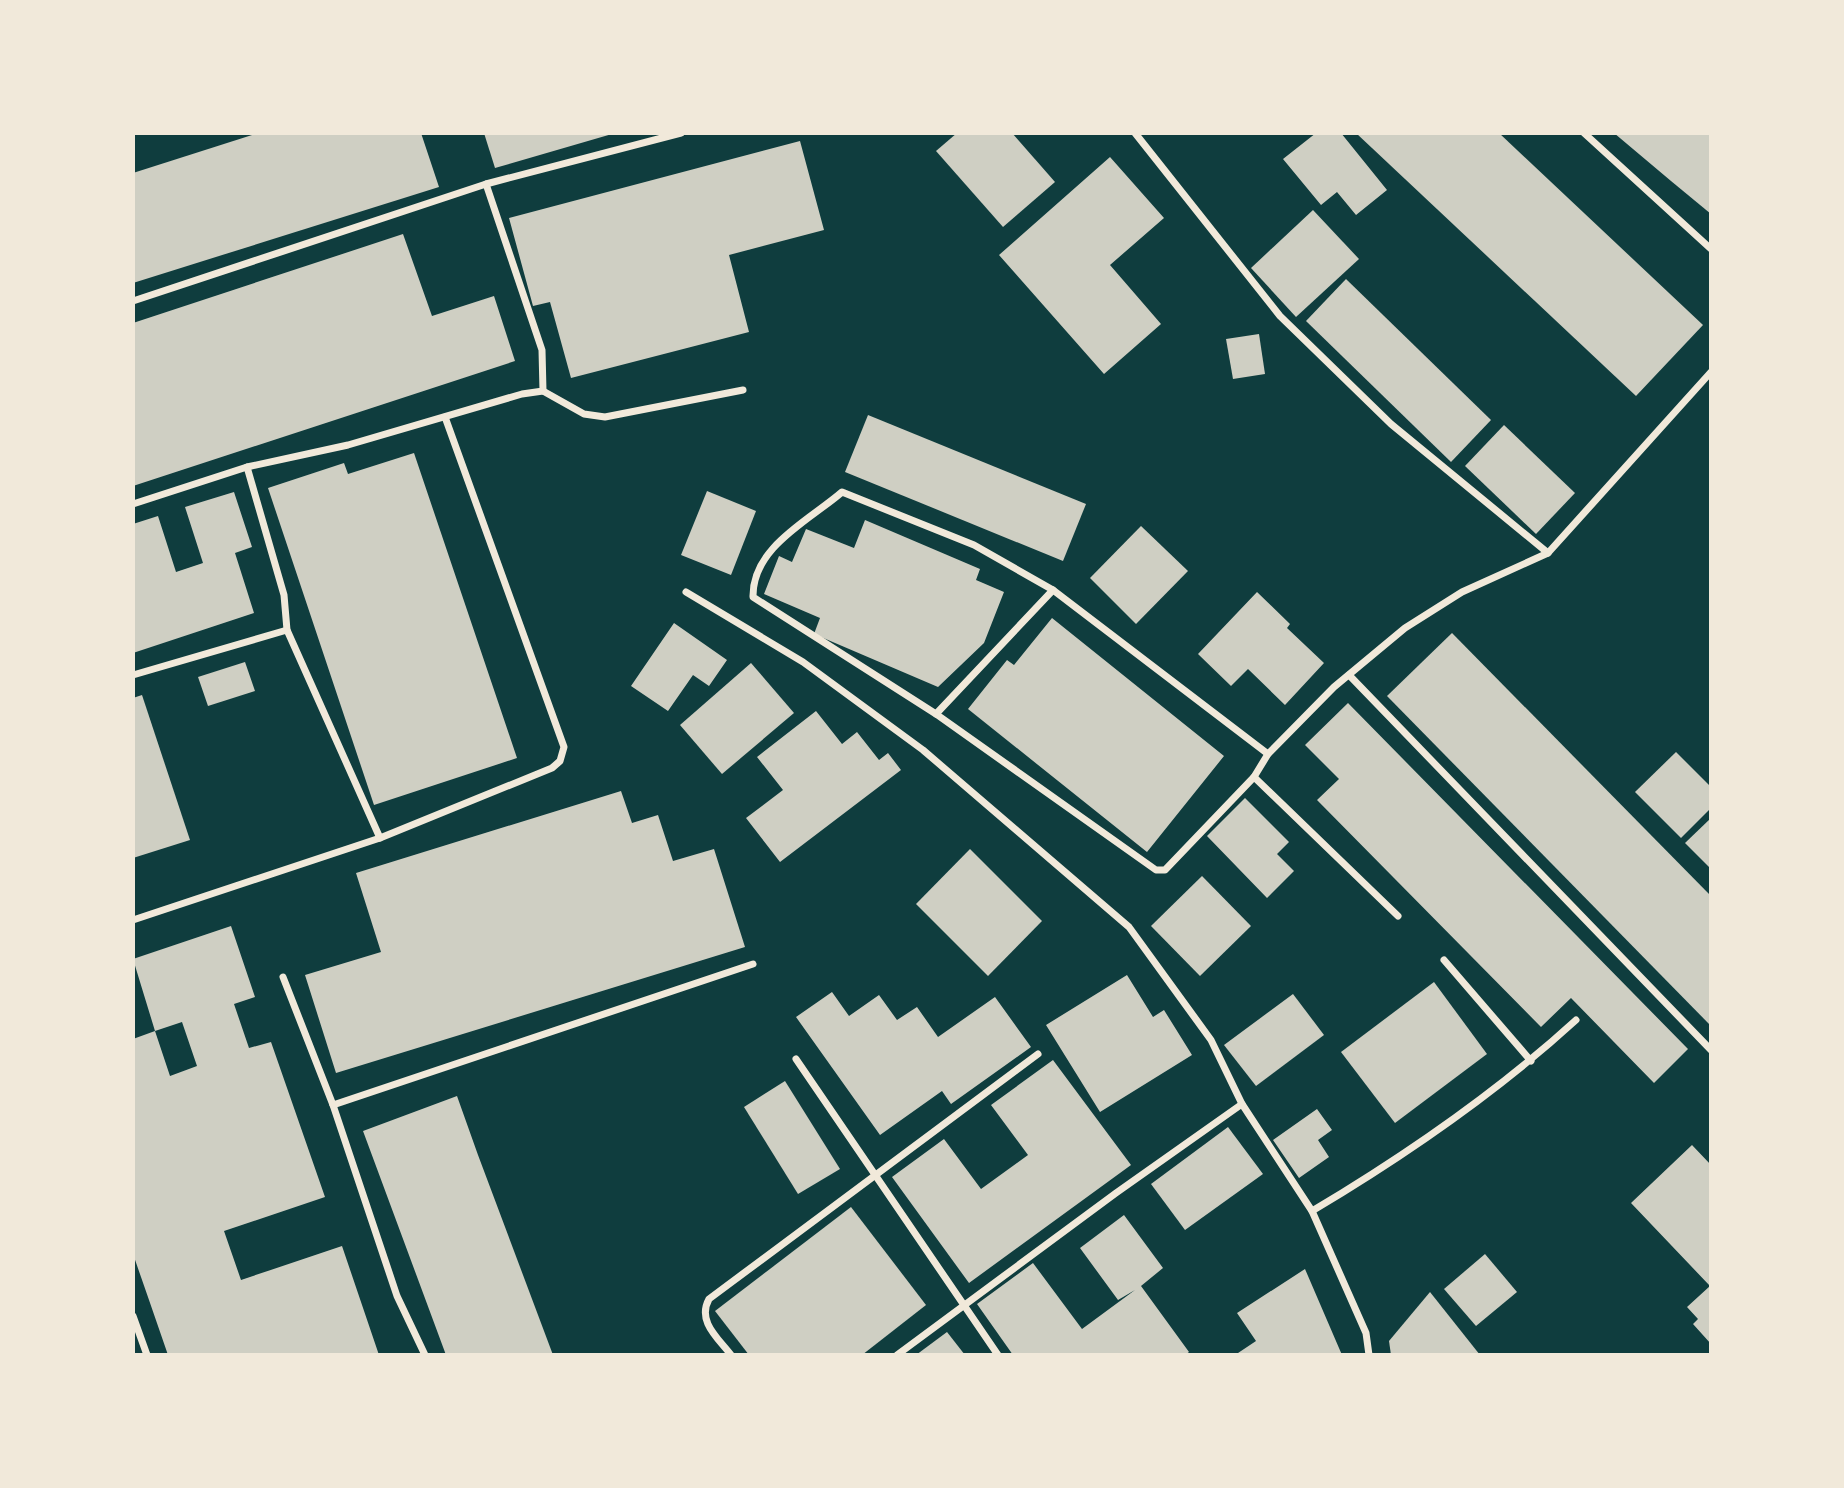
<svg xmlns="http://www.w3.org/2000/svg" width="1844" height="1488" font-family="Raleway,sans-serif">
	<rect width="100%" height="100%" fill="#0f3d3e"/>
	<g fill="#cfcfc3">
		<polygon points="258,133 421,133 439,187 133,283 133,173"/>
		<polygon points="484,133 612,133 612,134 495,168"/>
		<polygon points="957,133 1012,133 1055,182 1003,227 936,151"/>
		<polygon points="1316,133 1341,133 1387,190 1356,215 1337,192 1321,205 1283,159"/>
		<polygon points="1356,133 1499,133 1703,325 1636,396"/>
		<polygon points="1614,133 1711,133 1711,214 1671,181"/>
		<polygon points="800,141 824,230 729,255 749,332 571,378 550,302 533,306 509,218"/>
		<polygon points="1110,157 1164,218 1110,265 1161,324 1104,374 999,255"/>
		<polygon points="1313,210 1359,259 1296,317 1251,268"/>
		<polygon points="403,234 432,316 494,296 515,361 133,486 133,323"/>
		<polygon points="1346,279 1491,420 1451,462 1306,321"/>
		<polygon points="1259,334 1265,374 1233,379 1226,339"/>
		<polygon points="868,415 1086,504 1063,561 845,472"/>
		<polygon points="1504,425 1575,493 1536,534 1465,466"/>
		<polygon points="414,453 517,758 374,805 268,488 344,463 348,474"/>
		<polygon points="707,491 756,511 731,575 681,555"/>
		<polygon points="234,492 252,547 235,553 254,613 133,653 133,524 158,516 176,572 203,563 185,507"/>
		<polygon points="865,520 980,569 976,580 1004,592 984,643 938,687 814,634 820,618 764,594 779,556 792,562 806,529 854,548"/>
		<polygon points="1141,526 1188,571 1136,624 1090,578"/>
		<polygon points="1257,592 1290,624 1287,628 1324,663 1285,705 1248,669 1231,686 1198,654"/>
		<polygon points="1052,618 1224,756 1147,852 968,709 1007,660 1014,665"/>
		<polygon points="674,623 727,660 709,686 693,675 668,711 631,686"/>
		<polygon points="1452,633 1711,896 1711,1026 1387,696"/>
		<polygon points="245,662 255,691 208,706 198,677"/>
		<polygon points="751,663 794,713 722,774 680,725"/>
		<polygon points="142,695 190,840 133,858 133,698"/>
		<polygon points="1348,703 1688,1049 1654,1083 1571,998 1541,1027 1317,800 1339,779 1305,745"/>
		<polygon points="816,711 842,744 857,732 879,760 888,753 901,770 780,862 746,818 783,790 757,757"/>
		<polygon points="1676,752 1711,787 1711,808 1681,838 1635,792"/>
		<polygon points="621,791 632,823 658,815 673,861 714,849 745,947 336,1073 305,975 381,952 356,873"/>
		<polygon points="1245,798 1289,842 1277,854 1294,871 1267,898 1207,836"/>
		<polygon points="1711,818 1711,869 1685,843"/>
		<polygon points="970,849 1042,921 988,976 916,904"/>
		<polygon points="1202,876 1251,926 1200,976 1151,926"/>
		<polygon points="231,926 255,997 234,1004 249,1048 271,1042 325,1197 224,1231 241,1280 342,1246 379,1355 168,1355 149,1300 133,1254 133,1039 155,1031 170,1076 197,1066 182,1022 155,1031 133,959"/>
		<polygon points="1127,975 1153,1017 1164,1010 1192,1055 1100,1112 1046,1025"/>
		<polygon points="1434,982 1487,1054 1395,1123 1341,1052"/>
		<polygon points="832,992 849,1016 879,995 897,1020 917,1007 938,1037 995,997 1031,1047 951,1104 942,1091 880,1135 796,1017"/>
		<polygon points="1293,994 1324,1035 1256,1086 1224,1045"/>
		<polygon points="1053,1060 1131,1165 969,1283 892,1177 944,1139 981,1189 1028,1155 991,1105"/>
		<polygon points="785,1081 840,1169 798,1194 744,1107"/>
		<polygon points="457,1096 478,1155 553,1355 446,1355 363,1131"/>
		<polygon points="1317,1109 1332,1130 1318,1140 1329,1157 1299,1178 1273,1140"/>
		<polygon points="1228,1127 1263,1174 1185,1230 1151,1184"/>
		<polygon points="1692,1145 1711,1165 1711,1344 1693,1324 1698,1319 1687,1307 1710,1286 1631,1203"/>
		<polygon points="851,1207 926,1305 862,1355 749,1355 715,1311"/>
		<polygon points="1124,1215 1163,1268 1141,1286 1189,1352 1185,1355 1013,1355 977,1304 1033,1263 1082,1329 1135,1290 1118,1300 1080,1248"/>
		<polygon points="1485,1254 1517,1292 1476,1326 1444,1289"/>
		<polygon points="1305,1269 1342,1355 1235,1355 1256,1341 1237,1313"/>
		<polygon points="1430,1292 1480,1355 1391,1355 1389,1341"/>
		<polygon points="947,1332 965,1355 916,1355"/>
	</g>
	<g fill="none" stroke-linecap="round" stroke-linejoin="round">
		<g stroke="#f1e9da" stroke-width="7">
			<polyline points="1135,133 1280,316 1391,424 1548,553"/>
			<polyline points="1584,133 1711,249"/>
			<polyline points="133,301 486,184 681,133"/>
			<polyline points="543,391 584,414 605,417 743,390"/>
			<polyline points="247,467 284,595 287,630 380,838"/>
			<polyline points="133,504 247,467 348,445 522,394 543,391 542,350 486,184"/>
			<path d="M1053 590 974 545 842 492C810 520 752 547 753 597L936 714 1156 870H1165L1254 777 1268 754 1334 687 1405 628 1462 592 1548 553 1711 372"/>
			<polyline points="686,592 803,662 923,750 1129,927 1211,1040 1242,1104 1312,1211 1366,1333 1369,1355"/>
			<polyline points="133,675 287,630"/>
			<polyline points="1349,675 1711,1050"/>
			<polyline points="936,714 1053,590 1268,754"/>
			<polyline points="1254,777 1398,916"/>
			<polyline points="133,920 380,838 552,768 560,761 564,747 445,417"/>
			<polyline points="1444,960 1531,1061"/>
			<polyline points="283,977 333,1105 397,1296 425,1355"/>
			<polyline points="796,1059 998,1355"/>
			<polyline points="333,1105 753,964"/>
			<path d="M1312 1211C1406 1155 1495 1094 1576 1020"/>
			<polyline points="133,1316 147,1355"/>
			<path d="M731 1355C717 1337 697 1321 709 1299L1038 1054"/>
			<polyline points="897,1355 1116,1193 1242,1104"/>
		</g>
	</g>
	<rect width="1844" height="1488" fill="none" stroke="#f1e9da" stroke-width="270"/>
</svg>
